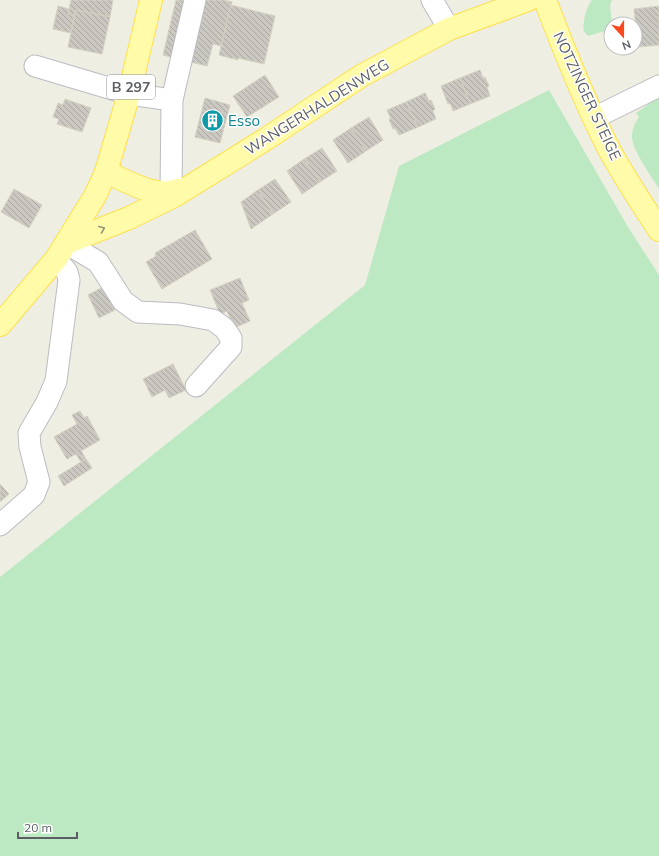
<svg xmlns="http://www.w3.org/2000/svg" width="659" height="856" font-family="Mulish,sans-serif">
	<defs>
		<pattern id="building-back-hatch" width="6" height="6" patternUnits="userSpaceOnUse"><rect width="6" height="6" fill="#cac8c0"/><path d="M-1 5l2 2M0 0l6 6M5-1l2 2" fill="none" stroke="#a7a6a0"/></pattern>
	</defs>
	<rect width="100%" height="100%" fill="#efeee3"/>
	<g fill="#bde9c2">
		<path d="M592 0H612L610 5 612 24 611 29 588 36C587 35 585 33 584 31 582 24 587 5 592 0Z"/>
		<polygon points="549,90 628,227 659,275 659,856 0,856 0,577 365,285 399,166"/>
		<path d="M659 97V189C652 177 632 150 632 137 632 129 635 123 639 117L636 113Z"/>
	</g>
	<g fill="url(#building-back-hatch)" stroke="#d5d1c1">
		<polygon points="71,0 113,0 110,17 76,10 74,16 68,14"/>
		<polygon points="176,0 223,0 232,2 221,46 213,44 207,66 163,55"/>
		<polygon points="231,5 275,16 264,64 238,58 238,60 219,55"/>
		<polygon points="58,6 69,9 68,14 74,16 71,33 53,29"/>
		<polygon points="659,6 659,45 638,47 634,9"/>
		<polygon points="76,10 110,17 102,54 68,47"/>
		<polygon points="480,70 483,78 485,77 489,86 487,87 490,96 470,104 460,78"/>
		<polygon points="265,75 279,97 247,117 233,96"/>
		<polygon points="460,78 470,104 453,111 450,103 448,104 441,86"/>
		<polygon points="425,93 429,101 431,100 435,109 433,111 436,119 418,127 406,102"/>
		<polygon points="205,98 230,105 220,143 195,137"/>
		<polygon points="65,99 91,108 82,132 57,124 59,119 53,117 58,103 63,105"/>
		<polygon points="406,102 418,127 399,135 395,128 393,129 389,119 391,119 387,110"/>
		<polygon points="369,117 383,140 366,151 351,128"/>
		<polygon points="351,128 366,151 348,163 333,140"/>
		<polygon points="322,148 337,171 320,182 304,159"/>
		<polygon points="304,159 320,182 302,194 287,171"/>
		<polygon points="275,179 291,202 273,214 258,190"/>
		<polygon points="14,189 42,205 29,228 1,212"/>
		<polygon points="258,190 273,214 251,229 241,202"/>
		<polygon points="195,230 212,259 162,289 146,262 156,256 155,253"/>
		<polygon points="240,278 249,300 242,303 250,321 234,328 227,311 220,314 210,290"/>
		<polygon points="103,287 115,310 99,318 88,295"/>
		<polygon points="173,364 186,390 169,398 165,390 152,397 143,379"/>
		<polygon points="80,411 84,418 87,416 100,440 81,451 86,459 81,462 76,454 67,459 54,437 77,424 72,415"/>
		<polygon points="86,459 92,468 64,486 58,476"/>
		<polygon points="0,484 9,494 0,502"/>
	</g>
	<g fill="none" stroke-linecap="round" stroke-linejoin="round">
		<defs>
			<g id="minor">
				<polyline points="432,0 449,29"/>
				<polyline points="35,66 129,94 172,100"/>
				<polyline points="594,118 659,86"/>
				<polyline points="171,192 172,100 195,0"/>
				<polyline points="66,243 98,262 123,301 138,312 180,314 213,320 224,328 231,338 231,347 196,386"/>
				<polyline points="0,525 34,495 39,482 30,447 29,433 47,402 56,381 69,280 67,272 56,259"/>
			</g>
			<g id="major">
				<path d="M545 0C564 50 584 101 609 149 624 177 642 204 659 230"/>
				<path d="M106 172C127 181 155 199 178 190"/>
				<polyline points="66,243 129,218 176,195 266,139 361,76 449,29 528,0"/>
				<polyline points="0,325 56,259 95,196 106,172 129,94 151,0"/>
			</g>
		</defs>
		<use href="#minor" stroke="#bbbcc3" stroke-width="23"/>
		<use href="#major" stroke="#fee04d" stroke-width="24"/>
		<use href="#minor" stroke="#fff" stroke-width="21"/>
		<use href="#major" stroke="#fffba8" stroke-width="22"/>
	</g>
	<defs><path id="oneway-chevron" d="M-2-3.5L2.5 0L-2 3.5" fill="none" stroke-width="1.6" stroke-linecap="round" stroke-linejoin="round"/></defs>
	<use stroke="#94957c" href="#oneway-chevron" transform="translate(102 229) rotate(-22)"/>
	<defs>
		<symbol id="building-disc" viewBox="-11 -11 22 22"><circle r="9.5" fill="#0f9aa8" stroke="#fff"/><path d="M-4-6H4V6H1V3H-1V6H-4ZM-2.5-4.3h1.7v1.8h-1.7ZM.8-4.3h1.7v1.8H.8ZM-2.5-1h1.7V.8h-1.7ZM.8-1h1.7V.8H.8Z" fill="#fff"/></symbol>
	</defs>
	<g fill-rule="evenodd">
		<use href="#building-disc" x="200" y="108" width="25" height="25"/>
	</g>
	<g text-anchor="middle" stroke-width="3" stroke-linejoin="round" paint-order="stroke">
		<rect fill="#fff" stroke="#8c8e93" stroke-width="1" x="107" y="75" width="48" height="24" rx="3"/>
		<g font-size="14" font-weight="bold" fill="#5b5e65">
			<text x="131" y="92">B 297</text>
		</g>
		<g font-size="15" fill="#5b5e65" stroke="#fff">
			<text transform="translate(587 96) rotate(65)" y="5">NOTZINGER STEIGE</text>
			<text transform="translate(317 107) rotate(-32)" y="5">WANGERHALDENWEG</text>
		</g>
		<g font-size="15" fill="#0d838f" stroke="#fff" text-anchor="start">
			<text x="228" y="126">Esso</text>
		</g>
	</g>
	<g transform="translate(623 36) rotate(159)"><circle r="19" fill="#ffffff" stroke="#bdbfc1"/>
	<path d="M0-3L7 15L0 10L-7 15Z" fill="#f9491f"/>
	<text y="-6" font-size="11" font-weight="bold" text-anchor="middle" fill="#5b5e65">N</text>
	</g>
	<path d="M18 832v6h59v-6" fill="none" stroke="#5b5e65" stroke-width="2"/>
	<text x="24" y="832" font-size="12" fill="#5b5e65" stroke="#ffffff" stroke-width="3" paint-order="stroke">20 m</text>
</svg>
